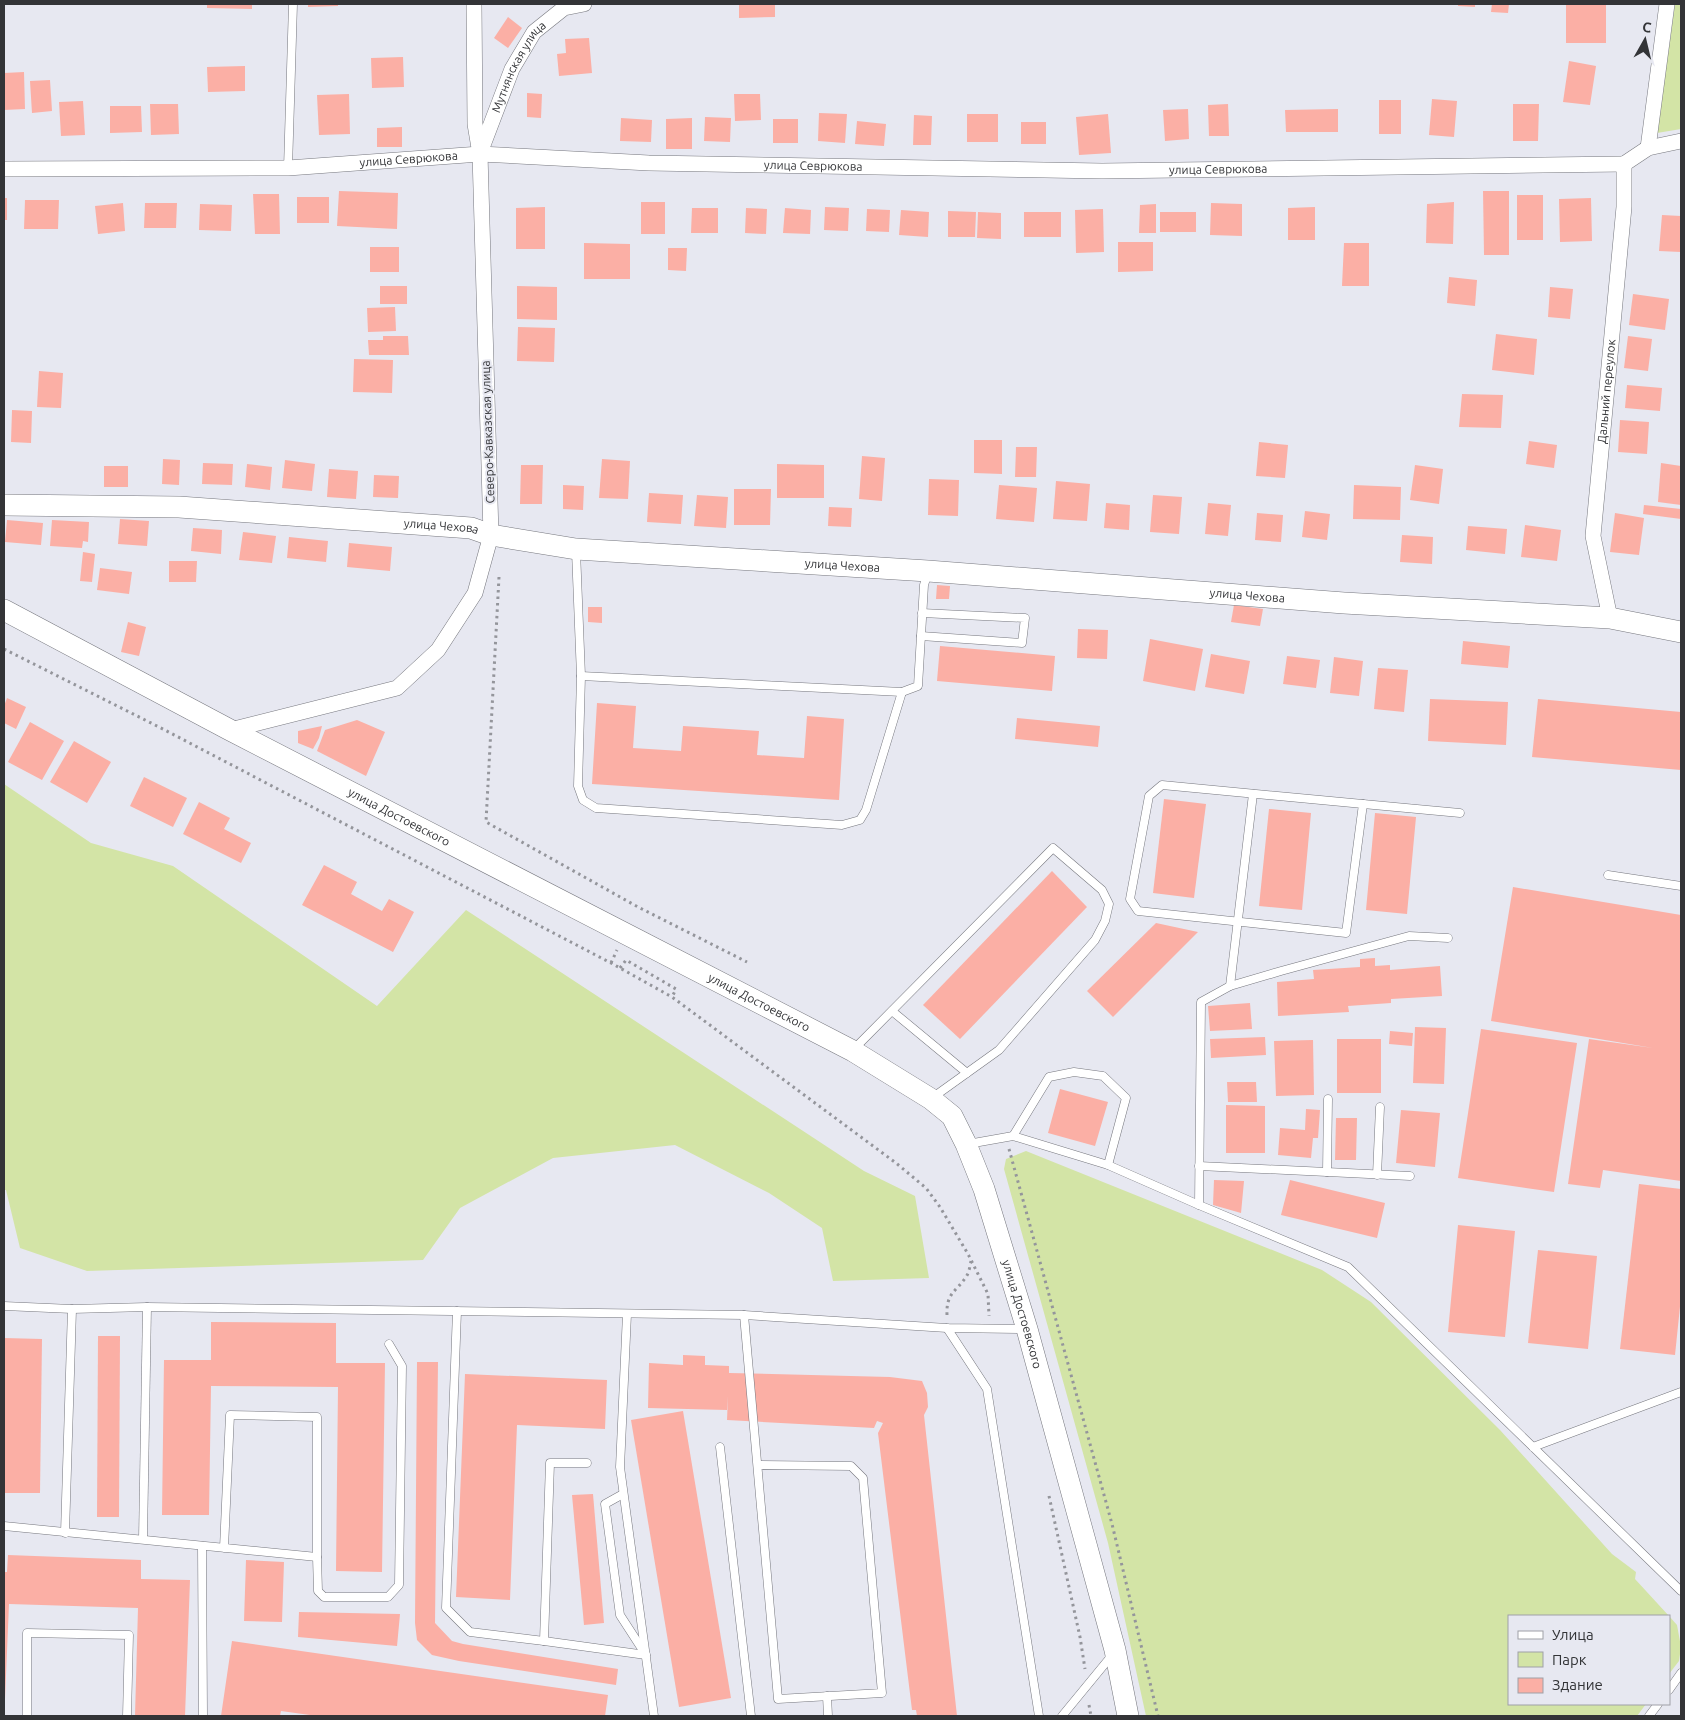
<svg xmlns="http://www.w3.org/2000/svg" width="1685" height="1720" font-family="Ubuntu,sans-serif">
	<rect width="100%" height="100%" fill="#e7e8f1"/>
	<g fill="#d3e4a6">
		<polygon points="1675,4 1681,4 1681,129 1657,133"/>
		<polygon points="4,784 91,843 173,866 377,1006 466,910 864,1171 915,1196 929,1278 833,1281 822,1228 769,1193 675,1145 553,1158 460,1208 423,1260 87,1271 20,1248 6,1190 4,1190"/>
		<polygon points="1026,1151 1322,1270 1371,1302 1500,1430 1612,1554 1636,1572 1635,1579 1669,1616 1509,1616 1509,1704 1646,1704 1637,1716 1146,1716 1108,1543 1004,1169 1006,1159"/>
		<polygon points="1669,1616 1677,1625 1681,1647 1679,1661 1669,1674"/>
	</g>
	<g fill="#fbafa5">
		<polygon points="207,4 252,4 252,9 207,8"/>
		<polygon points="308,4 338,4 338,6 308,7"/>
		<polygon points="739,4 775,4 775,17 739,18"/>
		<polygon points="1458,4 1475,4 1475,7 1458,6"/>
		<polygon points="1492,4 1509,4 1508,13 1491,12"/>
		<rect x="1566" y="4" width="40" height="39"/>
		<polygon points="508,17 522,28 508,48 494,38"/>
		<polygon points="589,38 592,73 559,76 557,54 566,53 565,39"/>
		<polygon points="403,57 404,87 372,88 371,58"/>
		<polygon points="1569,61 1596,66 1590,105 1563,102"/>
		<polygon points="245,66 245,91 208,92 207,67"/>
		<polygon points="24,72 25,109 4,110 4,73"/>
		<polygon points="50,80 52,111 32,113 30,81"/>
		<polygon points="527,93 542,94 541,118 527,117"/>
		<polygon points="349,94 350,134 319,135 317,95"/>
		<polygon points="734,94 760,94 761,120 735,121"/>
		<polygon points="1432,99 1457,101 1454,137 1429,135"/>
		<rect x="1379" y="100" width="22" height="34"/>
		<polygon points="83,101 85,135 61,136 59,102"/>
		<polygon points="150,104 178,104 179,134 151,135"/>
		<polygon points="1228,104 1229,136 1209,136 1208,105"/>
		<polygon points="1513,104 1539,104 1538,141 1513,141"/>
		<polygon points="110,106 141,106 142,132 110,133"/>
		<polygon points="1188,109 1189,139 1165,141 1163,110"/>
		<polygon points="1338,109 1338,132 1286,132 1285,110"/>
		<polygon points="819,113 847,114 845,143 818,141"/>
		<rect x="967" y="114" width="31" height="28"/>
		<polygon points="1108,114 1111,153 1079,155 1076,117"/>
		<polygon points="914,115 932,116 931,145 913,145"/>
		<polygon points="705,117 731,118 730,142 704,141"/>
		<polygon points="621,118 652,120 651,142 620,141"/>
		<polygon points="692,118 692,149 666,149 666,119"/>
		<rect x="773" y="119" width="25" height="24"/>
		<polygon points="857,121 886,124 884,146 855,144"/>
		<rect x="1021" y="122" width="25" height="22"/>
		<polygon points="402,127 402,147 377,147 377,128"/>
		<polygon points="339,191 398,193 397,229 337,226"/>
		<polygon points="1483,191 1509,191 1509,255 1484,255"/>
		<polygon points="253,194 279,194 280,234 255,234"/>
		<rect x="1517" y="195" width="26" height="45"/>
		<rect x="297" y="197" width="32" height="26"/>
		<rect x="4" y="198" width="3" height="22"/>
		<polygon points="1591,198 1592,241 1560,242 1559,199"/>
		<polygon points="25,200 59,200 58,229 24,229"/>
		<rect x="641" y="202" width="24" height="32"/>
		<polygon points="1454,202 1453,244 1426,243 1427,204"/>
		<polygon points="123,203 125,231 98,234 95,206"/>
		<polygon points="145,203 177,203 176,228 144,228"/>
		<polygon points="1211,203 1242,204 1242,236 1210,235"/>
		<polygon points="200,204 232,205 231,231 199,230"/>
		<polygon points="1156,204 1156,233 1139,233 1140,205"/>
		<polygon points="545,207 545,249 516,249 516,208"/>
		<polygon points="825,207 849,208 848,231 824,230"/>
		<polygon points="1315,207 1315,240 1288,240 1288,208"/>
		<polygon points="692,208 718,208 718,233 691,233"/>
		<polygon points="746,208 767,209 766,234 745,233"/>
		<polygon points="785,208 811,210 810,234 783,233"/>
		<polygon points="867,209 890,210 889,232 866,231"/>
		<polygon points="1103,209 1104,252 1076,253 1075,210"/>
		<polygon points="901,210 929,212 928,237 899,235"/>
		<polygon points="948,211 976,212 975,237 948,237"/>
		<polygon points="978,212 1001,213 1001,239 977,238"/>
		<rect x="1024" y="212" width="37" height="25"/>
		<rect x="1160" y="212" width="36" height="20"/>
		<polygon points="1662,215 1681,216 1681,252 1659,251"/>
		<polygon points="1118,242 1153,242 1153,271 1118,272"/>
		<polygon points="584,243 630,244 630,279 584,279"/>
		<polygon points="1344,243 1369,243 1369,286 1342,286"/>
		<rect x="370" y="247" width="29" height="25"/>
		<polygon points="668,248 687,248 686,271 668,270"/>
		<polygon points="1449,277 1477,280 1475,306 1447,303"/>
		<rect x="380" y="286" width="27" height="18"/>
		<polygon points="517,286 557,287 557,320 517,319"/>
		<polygon points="1550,287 1573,289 1570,319 1548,317"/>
		<polygon points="1633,294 1669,299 1665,330 1629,325"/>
		<polygon points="395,307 396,331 368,332 367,308"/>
		<polygon points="518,327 555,328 554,362 517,361"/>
		<polygon points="1496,334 1537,339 1534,375 1492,370"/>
		<polygon points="383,336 408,336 409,355 369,355 368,340 383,340"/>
		<polygon points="1628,336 1652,339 1648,371 1624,368"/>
		<polygon points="354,359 393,360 392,393 353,392"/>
		<polygon points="39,371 63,373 61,408 37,407"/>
		<polygon points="1627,385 1662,388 1660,411 1625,408"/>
		<polygon points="1462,394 1503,395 1501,428 1459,427"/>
		<polygon points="12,410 32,411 31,443 11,442"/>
		<polygon points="1620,420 1649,422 1647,454 1618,452"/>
		<polygon points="974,440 1002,440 1002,474 974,473"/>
		<polygon points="1529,441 1557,445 1554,468 1526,464"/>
		<polygon points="1259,442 1288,445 1285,478 1256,476"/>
		<polygon points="1016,447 1037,447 1036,477 1015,477"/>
		<polygon points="862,456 885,458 882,501 859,499"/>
		<polygon points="163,459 180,460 179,485 162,484"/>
		<polygon points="602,459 630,461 628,499 599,498"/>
		<polygon points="285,460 315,464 312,491 282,488"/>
		<polygon points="203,463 233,464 232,485 202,484"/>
		<polygon points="1661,463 1681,466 1681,505 1658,502"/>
		<polygon points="247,464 272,467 270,490 245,487"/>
		<polygon points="777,464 824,465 824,498 777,498"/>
		<polygon points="521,465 543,465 542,504 520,504"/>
		<polygon points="1415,465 1443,469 1439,504 1410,500"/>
		<rect x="104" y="466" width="24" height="21"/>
		<polygon points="329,469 358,471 356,499 327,497"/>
		<polygon points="374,475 399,476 398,498 373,497"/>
		<polygon points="929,479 959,480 958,516 928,515"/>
		<polygon points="1056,481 1090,484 1087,521 1053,519"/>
		<polygon points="563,485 584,486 583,510 563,509"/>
		<polygon points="999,485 1037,488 1034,522 996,519"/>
		<polygon points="1354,485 1401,487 1400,520 1353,519"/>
		<polygon points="734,489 771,489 770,525 734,525"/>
		<polygon points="649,493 683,495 681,524 647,522"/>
		<polygon points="697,495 728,497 726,528 694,526"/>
		<polygon points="1153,495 1182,497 1179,534 1150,532"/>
		<polygon points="1106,503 1130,505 1129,530 1104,528"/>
		<polygon points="1208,503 1231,505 1228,536 1205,534"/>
		<polygon points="1644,505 1681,509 1681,519 1643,514"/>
		<polygon points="829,507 852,508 851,527 828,526"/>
		<polygon points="1305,511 1330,514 1327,540 1302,537"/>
		<polygon points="1257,513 1283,515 1281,542 1255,540"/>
		<polygon points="1615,513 1644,518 1639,555 1610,552"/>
		<polygon points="120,519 149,521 147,546 118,544"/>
		<polygon points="7,520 43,523 41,545 5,542"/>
		<polygon points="52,520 89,522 88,542 83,541 82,548 50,546"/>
		<polygon points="1525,525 1561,530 1557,561 1521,557"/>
		<polygon points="1468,526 1507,529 1505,554 1466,550"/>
		<polygon points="193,528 222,530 221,554 191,551"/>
		<polygon points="243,532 276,536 272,563 239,560"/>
		<polygon points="1402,535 1433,537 1432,564 1400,562"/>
		<polygon points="289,537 328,541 326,562 287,558"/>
		<polygon points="349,543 392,547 390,571 347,567"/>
		<polygon points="83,552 95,554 92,582 80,581"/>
		<polygon points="169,561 197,561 196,582 169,582"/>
		<polygon points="100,568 132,572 129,594 97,590"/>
		<polygon points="937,585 950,586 949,599 936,599"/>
		<polygon points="1234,605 1263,609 1260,626 1231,622"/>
		<polygon points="588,607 602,607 602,623 588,622"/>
		<polygon points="128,622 146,627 139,656 121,652"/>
		<polygon points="1078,629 1108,630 1107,659 1077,658"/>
		<polygon points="1150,639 1203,649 1195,691 1143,681"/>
		<polygon points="1463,641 1510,646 1508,668 1461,664"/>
		<polygon points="940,646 1055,656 1052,691 937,681"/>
		<polygon points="1211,654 1250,661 1244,694 1205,687"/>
		<polygon points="1287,656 1320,660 1316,688 1283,684"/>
		<polygon points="1334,657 1363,661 1359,696 1330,693"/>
		<polygon points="1378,668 1408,670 1404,712 1374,709"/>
		<polygon points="7,698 26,707 16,729 4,723 4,706"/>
		<polygon points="1430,699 1508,702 1506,745 1428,741"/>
		<polygon points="1538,699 1681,712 1681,770 1532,757"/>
		<polygon points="597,703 636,706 633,748 681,751 683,726 759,731 757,755 804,758 807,716 844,719 839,800 592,784"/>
		<polygon points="1017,718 1100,726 1098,747 1015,739"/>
		<polygon points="357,720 385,732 366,776 317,751 325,730"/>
		<polygon points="30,722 64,741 42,780 8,762"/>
		<polygon points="322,726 319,738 313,749 298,743 298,731"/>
		<polygon points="74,741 111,762 87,803 50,782"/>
		<polygon points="144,777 187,798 173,827 130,806"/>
		<polygon points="1164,799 1206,804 1194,898 1153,893"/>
		<polygon points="199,802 230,818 224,829 251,843 241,863 183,834"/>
		<polygon points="1269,809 1311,813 1302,910 1259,906"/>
		<polygon points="1375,813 1416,817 1407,914 1366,910"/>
		<polygon points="324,865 357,882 351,894 382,911 389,899 414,912 393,952 302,905"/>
		<polygon points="1052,871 1087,907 960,1039 923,1005"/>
		<polygon points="1513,887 1681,915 1681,1181 1603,1170 1600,1188 1568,1184 1589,1039 1653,1048 1491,1021"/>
		<polygon points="1156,923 1198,932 1113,1017 1087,991"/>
		<polygon points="1375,958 1375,966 1390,965 1390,970 1440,966 1442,996 1391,999 1391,1003 1348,1006 1349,1012 1278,1016 1277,982 1314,979 1313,970 1360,967 1360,959"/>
		<polygon points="1250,1003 1252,1029 1210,1031 1208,1006"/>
		<polygon points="1415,1027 1446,1028 1444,1084 1413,1083"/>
		<polygon points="1481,1029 1577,1043 1554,1192 1458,1178"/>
		<polygon points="1390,1031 1413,1033 1412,1046 1389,1044"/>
		<polygon points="1265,1037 1266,1055 1211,1058 1210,1039"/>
		<rect x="1337" y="1039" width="44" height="54"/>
		<polygon points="1313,1040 1314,1095 1276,1096 1274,1041"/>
		<polygon points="1227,1082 1256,1082 1257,1102 1228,1102"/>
		<polygon points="1060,1089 1108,1102 1095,1146 1048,1133"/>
		<polygon points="1226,1105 1265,1106 1265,1153 1226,1153"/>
		<polygon points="1306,1109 1320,1110 1318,1138 1313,1138 1311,1158 1278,1155 1280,1128 1305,1130"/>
		<polygon points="1401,1110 1440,1113 1435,1167 1396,1163"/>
		<polygon points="1336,1118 1357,1118 1356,1160 1335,1160"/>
		<polygon points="1214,1180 1244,1181 1241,1213 1213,1205"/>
		<polygon points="1290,1180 1385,1203 1377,1238 1281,1215"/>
		<polygon points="1639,1184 1681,1189 1681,1297 1675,1355 1620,1349"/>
		<polygon points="1458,1225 1515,1231 1505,1337 1448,1332"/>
		<polygon points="1538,1250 1597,1256 1588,1349 1528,1343"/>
		<polygon points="211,1322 336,1323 336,1363 385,1363 382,1572 336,1571 338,1387 211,1386 209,1515 162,1515 164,1360 211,1360"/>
		<polygon points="98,1336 120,1336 119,1517 97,1517"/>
		<polygon points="4,1338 42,1339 40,1493 4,1493"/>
		<polygon points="683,1355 705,1356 705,1365 729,1366 729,1373 890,1377 922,1381 927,1393 928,1407 924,1415 957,1716 917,1716 916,1710 912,1710 878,1433 883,1423 877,1421 874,1428 727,1420 728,1396 727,1410 648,1408 649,1363 683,1365"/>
		<polygon points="417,1362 438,1362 435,1623 452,1641 463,1644 618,1669 616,1685 459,1661 432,1655 417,1640 415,1623"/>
		<polygon points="465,1374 607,1380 605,1429 517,1425 510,1600 456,1597"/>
		<polygon points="683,1411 731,1698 679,1707 631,1420"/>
		<polygon points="593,1494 604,1623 584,1625 572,1495"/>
		<polygon points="8,1555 141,1560 141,1579 190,1580 185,1716 135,1716 138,1608 9,1604 5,1699 4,1699 4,1572 7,1572"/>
		<polygon points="246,1560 284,1562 282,1622 244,1621"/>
		<polygon points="299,1612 400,1614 397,1646 298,1637"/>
		<polygon points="232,1641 608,1695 605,1716 317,1716 281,1711 280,1716 221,1716"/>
	</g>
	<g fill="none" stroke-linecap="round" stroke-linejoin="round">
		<defs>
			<g id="lane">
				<polyline points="288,168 293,4"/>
				<polyline points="576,551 581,676 578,786 583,800 596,808 842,825 860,820 866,810 902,692"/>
				<polyline points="921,636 1022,643 1025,618 922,613"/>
				<polyline points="581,676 902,692 918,686 924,585 928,572"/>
				<polygon points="1162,785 1363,804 1346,933 1138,911 1130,899 1149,796"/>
				<polyline points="1363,804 1460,813"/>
				<polyline points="1608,875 1681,886"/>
				<polyline points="1230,986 1281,971 1409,936 1448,938"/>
				<polyline points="892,1011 967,1073"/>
				<polyline points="854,1049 1053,848 1102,890 1109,904 1105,921 1095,940 999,1050 932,1098"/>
				<polyline points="1013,1136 1049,1077 1074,1072 1103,1076 1126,1098 1108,1165"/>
				<polyline points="968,1144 1013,1136 1108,1165 1199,1205 1348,1267 1681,1591"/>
				<polyline points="1199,1166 1410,1176"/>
				<polyline points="1327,1172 1328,1099"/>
				<polyline points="1377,1175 1380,1107"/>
				<polyline points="1199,1205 1201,1002 1230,986 1253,794"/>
				<polyline points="4,1306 72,1309 147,1307 744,1315 947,1328 1026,1329"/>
				<polyline points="457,1311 446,1608 470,1632 544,1641"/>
				<polyline points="627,1314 620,1467 654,1716"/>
				<polyline points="744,1315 778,1699 882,1693 863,1478 851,1466 758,1465"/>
				<polyline points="947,1328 987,1389 1039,1716"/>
				<polyline points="720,1447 751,1716"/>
				<polyline points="1533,1447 1681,1392"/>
				<polyline points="587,1463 550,1463 544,1641 646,1655"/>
				<polyline points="623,1494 605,1504 620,1615 644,1652"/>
				<polyline points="4,1526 317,1557 317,1417 230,1415 224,1548"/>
				<polyline points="65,1533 72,1309"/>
				<polyline points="143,1539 147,1307"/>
				<polyline points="202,1546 203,1716"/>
				<polyline points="317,1557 318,1591 324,1597 388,1597 399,1585 402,1366 389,1344"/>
				<polyline points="1669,1690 1681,1673"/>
				<polyline points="827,1696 828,1716"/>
				<polyline points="27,1716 27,1633 129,1635 127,1716"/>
				<polyline points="1062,1716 1113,1654"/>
				<polyline points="1649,1716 1658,1704"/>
			</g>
			<g id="street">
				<polyline points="1648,148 1667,4"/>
				<path id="s1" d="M480 153 512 69 534 32 564 8 584 4"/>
				<polyline points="1624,164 1648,148 1681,141"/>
				<path id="s2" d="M4 169 288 168 480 154 649 163 1102 171 1624 164"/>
				<path id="s3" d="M1610 618 1593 536 1624 207V164"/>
				<polyline points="230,730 397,688 438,650 475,593 491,535 480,154 475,124 474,4"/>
			</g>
			<g id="secondary">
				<path id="s4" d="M4 505 179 507 471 528 491 535 576 549 928 571 1344 603 1610 618 1681 632"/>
				<path id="s5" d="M4 610 230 730 853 1051 931 1099 952 1116 966 1144 984 1189 1027 1329 1115 1650 1128 1716"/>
			</g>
		</defs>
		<use href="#lane" stroke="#76777e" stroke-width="9"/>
		<use href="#street" stroke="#76777e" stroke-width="16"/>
		<use href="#secondary" stroke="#76777e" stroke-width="22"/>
		<g stroke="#94959b" stroke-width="3" stroke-dasharray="2.5 4" stroke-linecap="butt">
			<polyline points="499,577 486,822 638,907 747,962"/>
			<polyline points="4,649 159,727 611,963 672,997 896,1163 926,1188 940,1207 968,1254 988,1294 989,1316"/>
			<polyline points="611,963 617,950"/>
			<polyline points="620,968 626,960 676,989 672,997"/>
			<polyline points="1009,1149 1112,1524 1158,1716"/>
			<path d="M947 1315C946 1293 956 1292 966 1277 969 1273 970 1266 971 1261"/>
			<polyline points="1049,1496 1080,1637 1085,1669"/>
			<polyline points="1089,1705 1091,1716"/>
		</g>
		<use href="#lane" stroke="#fff" stroke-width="8"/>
		<use href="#street" stroke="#fff" stroke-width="15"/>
		<use href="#secondary" stroke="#fff" stroke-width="21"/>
	</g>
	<g text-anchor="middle" stroke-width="4" stroke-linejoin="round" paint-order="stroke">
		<g font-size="12" fill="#333437" stroke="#e7e8f1">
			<text dy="4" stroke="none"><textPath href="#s1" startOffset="95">Мутнянская улица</textPath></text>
			<text dy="4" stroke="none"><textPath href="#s2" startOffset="405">улица Севрюкова</textPath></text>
			<text dy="4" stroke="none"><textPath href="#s2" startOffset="810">улица Севрюкова</textPath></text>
			<text dy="4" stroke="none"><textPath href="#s2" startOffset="1215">улица Севрюкова</textPath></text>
			<text dy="4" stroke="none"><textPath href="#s3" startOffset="229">Дальний переулок</textPath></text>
			<text transform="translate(488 432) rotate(-92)" y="4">Северо-Кавказская улица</text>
			<text dy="4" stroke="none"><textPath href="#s4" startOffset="438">улица Чехова</textPath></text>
			<text dy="4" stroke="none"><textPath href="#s4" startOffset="842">улица Чехова</textPath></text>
			<text dy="4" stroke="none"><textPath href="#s4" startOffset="1248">улица Чехова</textPath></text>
			<text dy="4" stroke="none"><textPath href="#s5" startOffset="446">улица Достоевского</textPath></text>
			<text dy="4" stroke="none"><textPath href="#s5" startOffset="851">улица Достоевского</textPath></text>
			<text dy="4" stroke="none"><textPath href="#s5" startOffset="1286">улица Достоевского</textPath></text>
		</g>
	</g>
	<rect width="1685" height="1720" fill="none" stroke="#333437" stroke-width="10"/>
	<rect x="1508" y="1615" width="162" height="90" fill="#e7e8f1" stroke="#9fa0a7"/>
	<rect x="1518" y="1631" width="25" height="8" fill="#ffffff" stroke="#9fa0a7"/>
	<text x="1552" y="1640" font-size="15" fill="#333437">Улица</text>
	<rect x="1518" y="1652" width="25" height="15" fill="#d3e4a6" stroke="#9fa0a7"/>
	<text x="1552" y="1665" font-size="15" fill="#333437">Парк</text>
	<rect x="1518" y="1678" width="25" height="15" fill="#fbafa5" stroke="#9fa0a7"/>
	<text x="1552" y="1690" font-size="15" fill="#333437">Здание</text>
	<g transform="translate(1645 40) rotate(8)" stroke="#e7e8f1" stroke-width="4" paint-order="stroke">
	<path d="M0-4L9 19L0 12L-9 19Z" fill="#333437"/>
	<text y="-8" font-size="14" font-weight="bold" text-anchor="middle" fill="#333437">С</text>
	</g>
</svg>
